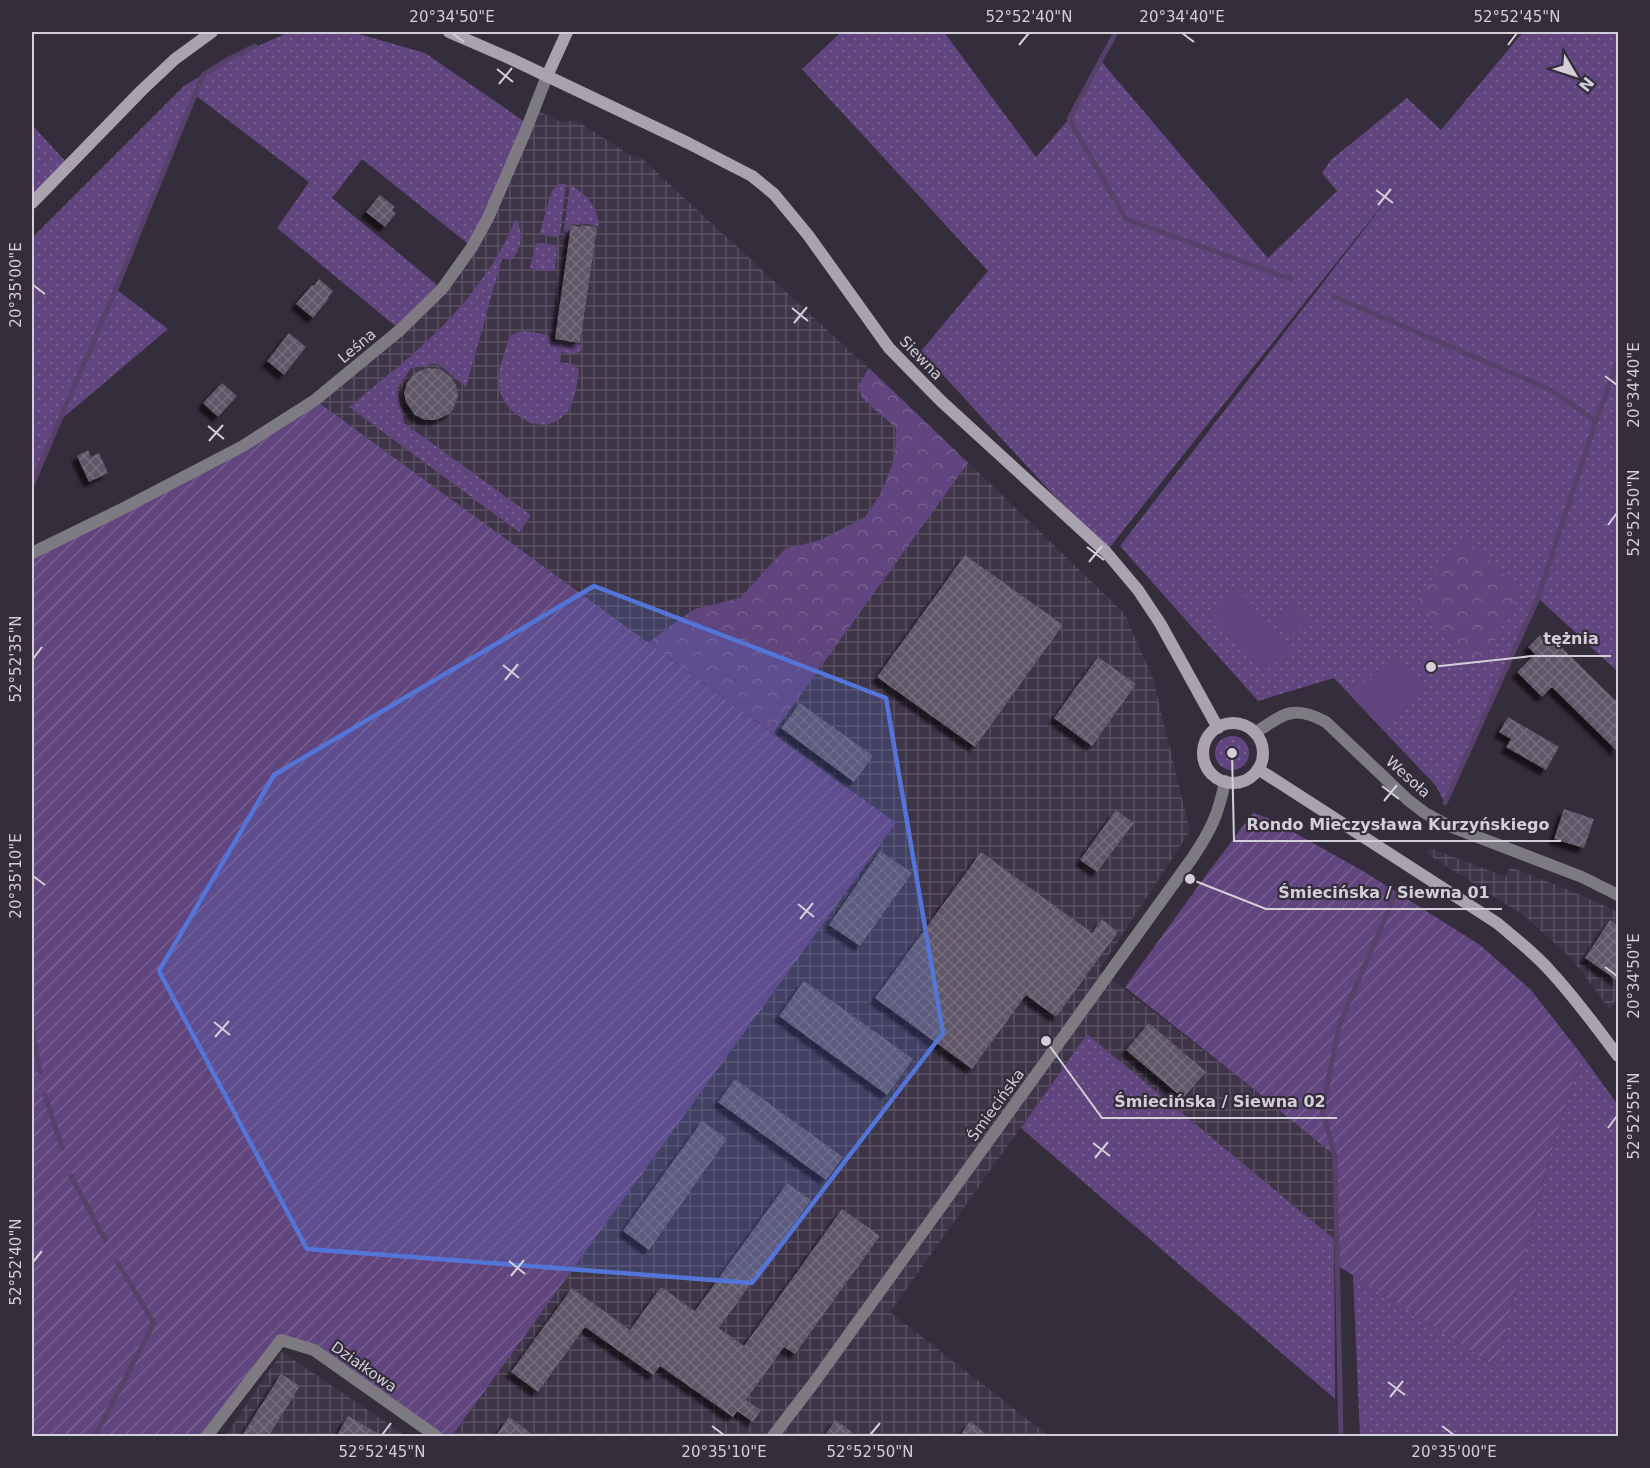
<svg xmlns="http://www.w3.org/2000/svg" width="1650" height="1468" font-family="'DejaVu Sans',sans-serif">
	<defs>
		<pattern id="industrial-grid" width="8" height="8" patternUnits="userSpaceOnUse" patternTransform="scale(1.5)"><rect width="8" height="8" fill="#3e3548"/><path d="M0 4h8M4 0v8" fill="none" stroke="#595162"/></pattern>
		<pattern id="grass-dots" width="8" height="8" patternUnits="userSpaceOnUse" patternTransform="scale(1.5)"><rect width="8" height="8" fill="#61457f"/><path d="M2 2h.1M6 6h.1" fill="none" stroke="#775f90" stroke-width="1.8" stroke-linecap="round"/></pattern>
		<pattern id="forest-crowns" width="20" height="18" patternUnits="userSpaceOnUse" patternTransform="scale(1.5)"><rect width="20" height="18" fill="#61457f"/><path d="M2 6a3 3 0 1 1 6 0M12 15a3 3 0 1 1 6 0" fill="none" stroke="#775f90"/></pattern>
		<pattern id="garden-furrows" width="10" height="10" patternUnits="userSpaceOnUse" patternTransform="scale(1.5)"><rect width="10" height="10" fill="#61457f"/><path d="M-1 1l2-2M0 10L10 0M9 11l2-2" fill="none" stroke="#775f90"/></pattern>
		<pattern id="building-cross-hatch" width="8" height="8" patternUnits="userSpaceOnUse" patternTransform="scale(1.5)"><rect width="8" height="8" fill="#5e5767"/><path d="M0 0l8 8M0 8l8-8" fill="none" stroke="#746e7c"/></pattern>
		<filter id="shadow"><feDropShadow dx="-5.5" dy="5.5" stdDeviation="1.5" flood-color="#0009"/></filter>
	</defs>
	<rect width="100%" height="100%" fill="#342d3b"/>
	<g fill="url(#industrial-grid)">
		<polygon points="534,109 559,121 577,121 633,157 639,156 919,415 1124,613 1153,678 1190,831 1099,970 1245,1082 1335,1156 1334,1239 1087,1034 890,1312 1049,1436 452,1436 896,823 315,400 458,269"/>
		<polygon points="1430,848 1506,877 1510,867 1572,891 1618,912 1618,996 1610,1010 1572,959 1526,917 1426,853"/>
		<polygon points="282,1352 406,1436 225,1436"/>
	</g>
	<g fill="url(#grass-dots)">
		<polygon points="289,32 352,32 425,53 528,124 472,247 362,159 332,198 442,289 400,330 277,228 309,182 195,95 116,289 168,329 58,422 32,485 32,238 184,86 229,59"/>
		<polygon points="841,32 944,32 1036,157 1069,119 1101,61 1268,258 1337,191 1322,173 1331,160 1407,98 1441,130 1523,32 1618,32 1618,672 1538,598 1445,803 1436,786 1334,678 1258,701 1120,546 1403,179 1106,552 921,351 988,271 802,69"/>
		<polygon points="32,125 69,165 32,203"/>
		<polygon points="559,184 566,184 560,235 557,237 542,235 540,232 552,191"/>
		<path d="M570 185C587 194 597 207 599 226L580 223V225L570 224 567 236 563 238Z"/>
		<path d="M516 219C524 230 522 253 510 260L502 258 466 387 437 363 411 368 397 389 404 423 531 515 519 532 349 407C417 352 480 303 516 219Z"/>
		<polygon points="539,243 556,245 557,248 555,269 553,271 532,269 530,267 536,244"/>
		<path d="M525 331 547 335 552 341 582 345C581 357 570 353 561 352L560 362 573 364 579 370C576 387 576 405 562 417 539 438 502 412 499 386 496 372 505 354 508 340 512 333 517 332 525 331Z"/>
		<circle cx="1232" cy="753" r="17"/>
		<polygon points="1087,1034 1334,1239 1335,1399 1021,1128"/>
		<polygon points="1581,1054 1618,1105 1618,1436 1360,1436 1353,1275 1496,1367 1548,1163"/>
	</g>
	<g fill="url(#forest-crowns)">
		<polygon points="869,368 968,463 773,733 649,643 662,632 695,609 740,598 785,549 820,540 865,517 881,493 895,457 896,428 862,398 858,386"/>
		<polygon points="1464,537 1520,590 1484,664 1447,636 1412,606"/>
	</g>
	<g fill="#61457f">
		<polygon points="1239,590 1291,649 1264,672 1213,613"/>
		<polygon points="1290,603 1306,621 1291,635 1275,617"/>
		<polygon points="1395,653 1428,689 1384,731 1350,695"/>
	</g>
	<g fill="url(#garden-furrows)">
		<polygon points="315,400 896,823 452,1436 436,1436 314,1350 281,1340 207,1436 32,1436 32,553 120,510"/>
		<polygon points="1253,813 1268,818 1363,871 1480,945 1531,990 1581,1054 1548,1163 1496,1367 1337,1265 1335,1156 1245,1082 1125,987 1210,870"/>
	</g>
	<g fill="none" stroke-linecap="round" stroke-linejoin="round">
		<g stroke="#574069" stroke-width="5">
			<polyline points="1116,32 1069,119 1126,219 1291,279"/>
			<polyline points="1333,296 1549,389 1596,421 1538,598 1445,803"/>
			<polyline points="1596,421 1618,361"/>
			<polyline points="32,485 116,289 203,75 229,59 255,46"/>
			<polyline points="32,1029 40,1072"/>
			<polyline points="45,1095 62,1148"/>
			<polyline points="71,1176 105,1240"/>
			<polyline points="95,1436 154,1323 117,1262"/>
			<polyline points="1341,1436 1335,1156 1322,1110 1340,1023 1395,895"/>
		</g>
	</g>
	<g fill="url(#building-cross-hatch)" filter="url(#shadow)">
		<polygon points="380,195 395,207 392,210 396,213 385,227 366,212"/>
		<polygon points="571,225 581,227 581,225 597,227 580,343 555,339"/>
		<polygon points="319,279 333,291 328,297 329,298 313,318 296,304 312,285 314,286"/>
		<polygon points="289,333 306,347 284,375 267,361"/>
		<polygon points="428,368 440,369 449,376 456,385 458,396 453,410 447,415 436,420 425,420 415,415 406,402 404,393 407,383 414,373"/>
		<polygon points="222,383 237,396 218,417 203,403"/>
		<polygon points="88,450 91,457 99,453 108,473 89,482 77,456"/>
		<polygon points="965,555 1063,625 975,747 877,677"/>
		<polygon points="1540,635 1548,642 1552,638 1618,703 1618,752 1552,687 1542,697 1517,672 1535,654 1528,647"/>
		<polygon points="1098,657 1136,684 1092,746 1054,718"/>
		<polygon points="800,703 873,756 854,782 781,728"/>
		<polygon points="1508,717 1559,747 1546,770 1506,747 1511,739 1499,732"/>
		<polygon points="1564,809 1594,819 1584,848 1554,839"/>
		<polygon points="1116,810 1134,823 1097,872 1080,860"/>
		<polygon points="880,851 912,873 860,946 829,925"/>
		<polygon points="981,852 1092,933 1102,919 1118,932 1056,1017 1026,995 972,1069 875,998"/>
		<polygon points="1610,920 1618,926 1618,981 1585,958"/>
		<polygon points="804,981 913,1059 887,1095 779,1016"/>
		<polygon points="1149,1023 1206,1072 1183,1098 1126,1050"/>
		<polygon points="735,1079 843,1157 826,1180 718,1102"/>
		<polygon points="702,1121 727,1139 649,1250 623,1231"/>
		<polygon points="787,1183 811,1200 719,1328 744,1346 842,1209 880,1236 795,1354 784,1347 746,1400 761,1410 753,1422 737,1411 733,1417 660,1366 653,1375 585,1327 538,1392 511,1372 572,1288 630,1330 661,1287 695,1311"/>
		<polygon points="281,1374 300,1386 268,1437 241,1437"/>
		<polygon points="348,1416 384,1437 336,1437"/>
		<polygon points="509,1417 536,1437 495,1437"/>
		<polygon points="836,1420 858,1437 823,1437"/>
		<polygon points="970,1421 990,1437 959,1437"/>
	</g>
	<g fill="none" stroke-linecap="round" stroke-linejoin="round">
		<g stroke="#7d7a81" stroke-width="12">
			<polyline points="32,553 120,510 243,446 315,400 400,330 442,289 472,247 488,218 526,130 547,76"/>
			<path d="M1255 733C1284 714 1293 704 1326 722L1408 800 1425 813 1449 826 1582 877 1618 895"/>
			<polyline points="207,1436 281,1340 314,1350 436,1436"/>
			<path d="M773 1436 813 1384 1193 857C1211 830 1219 813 1225 781"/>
		</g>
		<g stroke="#a8a3af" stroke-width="12">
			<polyline points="449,32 509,58 688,143 752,176 774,194 808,235 889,348 941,401 1106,552 1138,590 1160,623 1218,728"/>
			<polyline points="547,76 567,32"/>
			<polyline points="32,203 142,90 175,59 212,32"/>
			<circle cx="1233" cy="753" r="30"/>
			<path d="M1258 769 1497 923C1516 939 1536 954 1552 973 1576 999 1597 1028 1618 1056"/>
		</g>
	</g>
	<path fill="#5475d8" fill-opacity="0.2" stroke="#5475d8" stroke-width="4.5" stroke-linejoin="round" d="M594 586 886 698 943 1033 752 1283 307 1249 159 971 274 775Z"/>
	<path fill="none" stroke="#d3cfd8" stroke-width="2" d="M452 33 464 42M1182 33 1194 42M1019 45 1029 33M1508 45 1517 33M497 69 513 82M499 84 512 68M1376 190 1393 203M1378 205 1391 189M33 285 45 294M792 308 808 321M794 323 807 307M1605 376 1617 385M208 426 224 439M209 441 223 425M1608 525 1617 513M1087 547 1104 560M1089 562 1102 546M33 659 42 647M503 665 519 678M505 680 518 664M1382 786 1399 799M1384 801 1397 785M33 876 45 885M798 904 814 917M800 919 813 903M1605 967 1617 976M214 1022 230 1035M215 1037 229 1021M1608 1128 1617 1116M1093 1143 1110 1156M1095 1158 1108 1142M509 1261 525 1274M33 1262 42 1251M511 1276 524 1260M1388 1382 1405 1395M1390 1397 1403 1381M712 1426 724 1435M1442 1426 1454 1435M382 1435 391 1423M870 1435 880 1423"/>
	<g text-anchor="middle" stroke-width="4.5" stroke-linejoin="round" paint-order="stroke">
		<g font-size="15" fill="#d3cfd8" stroke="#342d3b">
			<text transform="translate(357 346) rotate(-40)" y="5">Leśna</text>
			<text transform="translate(921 358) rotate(46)" y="5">Siewna</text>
			<text transform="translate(1408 777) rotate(42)" y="5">Wesoła</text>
			<text transform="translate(996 1105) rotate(-54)" y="5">Śmiecińska</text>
			<text transform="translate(364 1367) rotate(35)" y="5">Działkowa</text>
		</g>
	</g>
	<path fill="none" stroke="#d3cfd8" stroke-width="2" d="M1431 667L1532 656H1611M1232 753L1234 841H1561M1190 879L1266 909H1502M1046 1041L1102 1118H1337"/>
	<g fill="#d3cfd8" stroke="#342d3b" stroke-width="2">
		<circle cx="1431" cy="667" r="6"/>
		<circle cx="1232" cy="753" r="6"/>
		<circle cx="1190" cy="879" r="6"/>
		<circle cx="1046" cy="1041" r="6"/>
	</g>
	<g font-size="16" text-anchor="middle" font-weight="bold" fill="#d3cfd8" stroke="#342d3b" stroke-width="4.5" stroke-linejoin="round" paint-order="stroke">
		<text x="1571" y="644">tężnia</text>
		<text x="1398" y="830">Rondo Mieczysława Kurzyńskiego</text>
		<text x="1384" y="898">Śmiecińska / Siewna 01</text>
		<text x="1220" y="1107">Śmiecińska / Siewna 02</text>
	</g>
	<rect width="1650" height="1468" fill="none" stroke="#342d3b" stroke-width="66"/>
	<g transform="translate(1575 75) rotate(129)" stroke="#342d3b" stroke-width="4.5" paint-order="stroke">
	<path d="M0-4.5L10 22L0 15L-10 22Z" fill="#d3cfd8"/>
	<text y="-9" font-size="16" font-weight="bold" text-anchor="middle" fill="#d3cfd8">N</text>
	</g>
	<rect x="33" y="33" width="1584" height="1402" fill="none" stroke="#d3cfd8" stroke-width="2"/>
	<g font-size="15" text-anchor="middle" fill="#d3cfd8">
		<text x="452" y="22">20°34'50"E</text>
		<text x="1029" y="22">52°52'40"N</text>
		<text x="1182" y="22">20°34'40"E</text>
		<text x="1517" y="22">52°52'45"N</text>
		<text transform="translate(16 285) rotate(-90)" y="5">20°35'00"E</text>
		<text transform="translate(1634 385) rotate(-90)" y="5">20°34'40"E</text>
		<text transform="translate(1634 513) rotate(-90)" y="5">52°52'50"N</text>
		<text transform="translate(16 659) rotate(-90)" y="5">52°52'35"N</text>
		<text transform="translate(16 876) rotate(-90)" y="5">20°35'10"E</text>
		<text transform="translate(1634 976) rotate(-90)" y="5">20°34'50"E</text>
		<text transform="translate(1634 1116) rotate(-90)" y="5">52°52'55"N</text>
		<text transform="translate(16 1262) rotate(-90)" y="5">52°52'40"N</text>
		<text x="382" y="1457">52°52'45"N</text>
		<text x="724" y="1457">20°35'10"E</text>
		<text x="870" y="1457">52°52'50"N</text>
		<text x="1454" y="1457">20°35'00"E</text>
	</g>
</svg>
